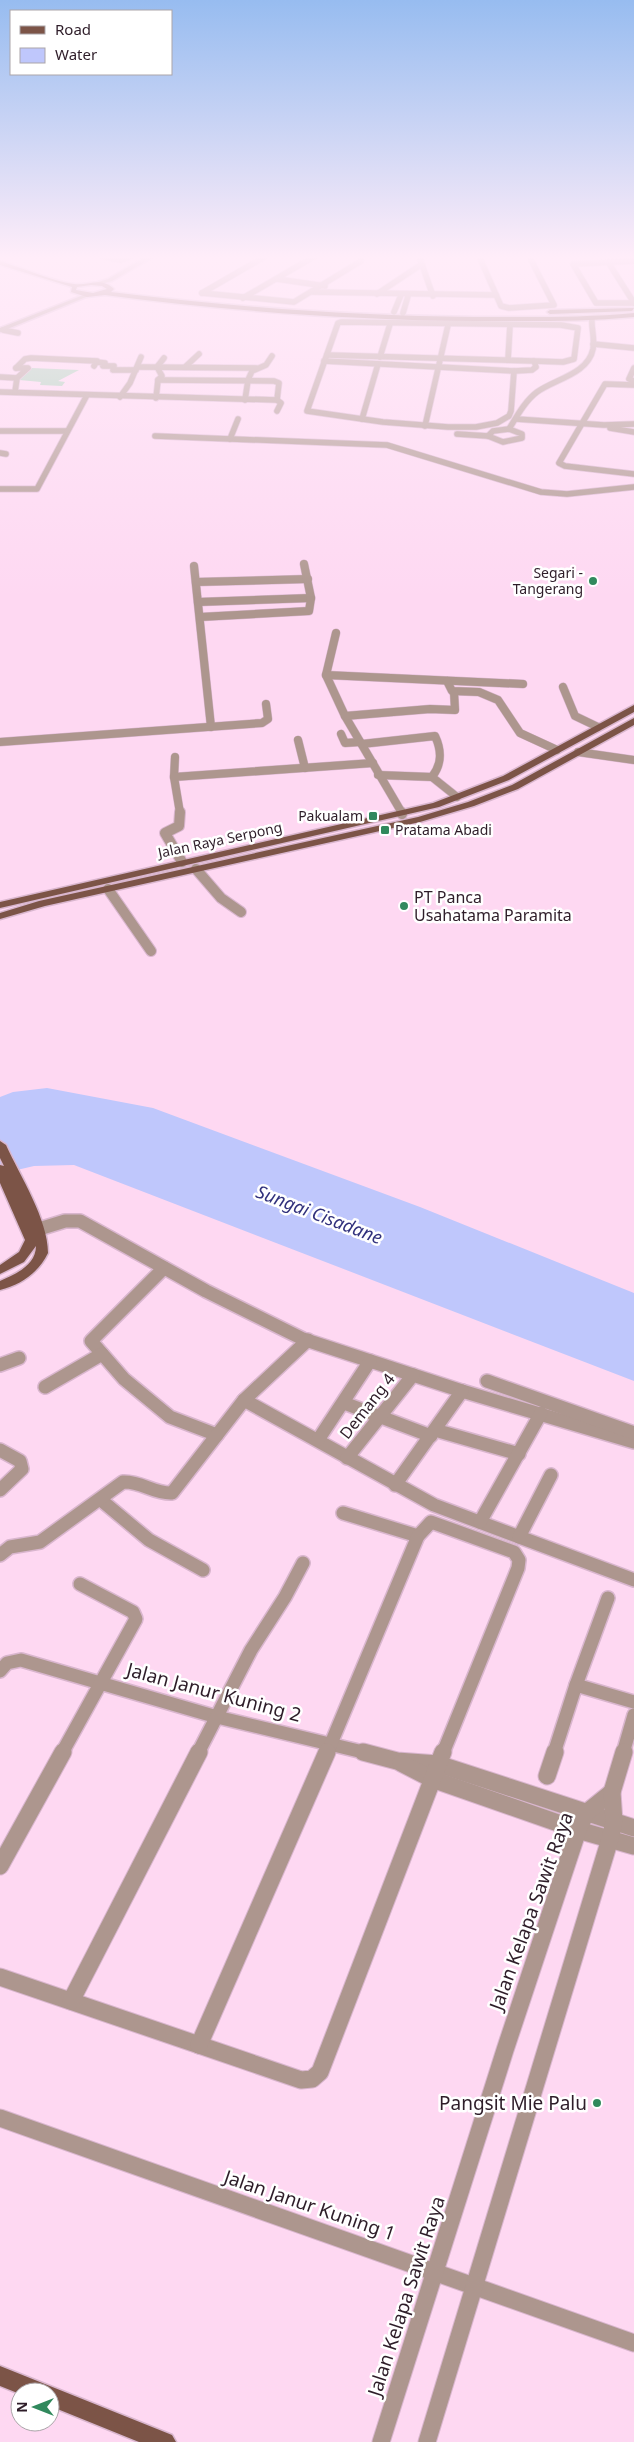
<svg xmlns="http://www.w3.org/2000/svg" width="634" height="2442" font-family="'Noto Sans',sans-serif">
	<rect width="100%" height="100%" fill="#fed8f2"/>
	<polygon fill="#a1cfb3" points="32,368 79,370 58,381 65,382 62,386 40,385 41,382 19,380"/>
	<polygon fill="#bfc7fc" points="47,1088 153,1108 420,1207 634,1293 634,1381 74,1165 34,1166 0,1174 0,1097 13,1092"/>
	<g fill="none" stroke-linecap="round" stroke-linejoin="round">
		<defs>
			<g id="minor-far4">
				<polyline points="101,256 121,260 132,256"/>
				<polyline points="419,256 433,296"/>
				<polyline points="479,256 501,306 509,308 554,305 529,256"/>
				<polyline points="634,261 573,264 596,303 634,303"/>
				<polyline points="608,262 634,303"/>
				<polyline points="277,279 325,286"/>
				<polyline points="313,292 496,295"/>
				<polyline points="202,293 294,302 361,261 361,256"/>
				<polyline points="202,293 266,256"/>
				<polyline points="377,294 422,264"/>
				<polyline points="243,298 315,256"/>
				<polyline points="394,312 401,295"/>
				<polyline points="403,313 408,296"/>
				<polyline points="3,330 18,333"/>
				<polyline points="593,344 634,348"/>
				<polyline points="380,357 390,324"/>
				<polyline points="508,360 510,325"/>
				<polyline points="324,361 514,371 532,370 536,367 534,361 327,355"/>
				<polyline points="96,362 105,363 103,366 114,366 113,370 136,370"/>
				<polyline points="138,367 256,368"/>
				<polyline points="185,367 199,354"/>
				<polyline points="16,368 25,359 31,358 97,361 94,366"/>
				<polyline points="634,368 629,379 634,381"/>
				<polyline points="514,371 511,411 509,416 497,423 476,427 448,427 383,422 307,411 338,323 341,322 561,325 578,328 574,359 563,362 534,361"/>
				<polyline points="0,377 17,378"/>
				<polyline points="158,380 274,381 279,383 277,400"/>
				<polyline points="634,385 605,384 559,463 565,466 634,474"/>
				<polyline points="0,392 277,400 281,403 277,411"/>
				<polyline points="15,392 17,378 28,368 16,368"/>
				<polyline points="120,397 130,383 141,357"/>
				<polyline points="156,398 158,380 162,376 157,367 164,358"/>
				<polyline points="245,400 248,380 252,371 266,365 272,356"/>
				<polyline points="362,419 378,364"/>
				<polyline points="516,419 604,425 634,424"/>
				<polyline points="425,426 448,325"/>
				<polyline points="610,428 634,432"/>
				<path d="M509 429C517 416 525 401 537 392 555 379 588 374 593 349 595 337 591 328 592 319"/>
				<polygon points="509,429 522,434 522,438 503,442 488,436 493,431"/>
				<polyline points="0,431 67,431"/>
				<polyline points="457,434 488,436"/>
				<polyline points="155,436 387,445 541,492 567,494 634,487"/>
				<polyline points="230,439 238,419"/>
				<polyline points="0,453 6,454"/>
				<polyline points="0,489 37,489 87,395"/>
			</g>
			<g id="minor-far3">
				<polyline points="194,566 211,727"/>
				<polyline points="196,582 308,579"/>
				<polyline points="198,602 311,598"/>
				<polyline points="200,617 309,611 311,598 304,564"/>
				<polyline points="336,633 326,675 345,716 402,813"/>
				<polyline points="326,675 523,684"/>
				<polyline points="447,681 452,691 479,692 498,700 520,733 557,750"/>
				<polyline points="563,687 575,716 598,727"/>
				<polyline points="345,716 430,709 455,710 454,692"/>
				<polyline points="341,734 345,743 360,742"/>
				<polyline points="298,740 305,768"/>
				<polyline points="0,742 262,723 268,719 266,704"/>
				<path d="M362 744 435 736C442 751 442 764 432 777"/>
				<polyline points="578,752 634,760"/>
				<polyline points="175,757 174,777 180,813"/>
				<polyline points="378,775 432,777 457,797"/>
				<polyline points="174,777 373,763"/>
			</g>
			<g id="minor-far2">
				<polyline points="180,812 179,826 165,833 182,862"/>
				<polyline points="401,812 402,814"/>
				<polyline points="196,869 221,898 241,912"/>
				<polyline points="108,889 151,951"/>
				<polyline points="62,1222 82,1222"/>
			</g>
			<g id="minor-far1">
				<polyline points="39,1229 65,1221 80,1221 206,1291 303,1339 462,1391 634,1442"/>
				<polyline points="164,1268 91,1341 124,1379 170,1417 217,1435"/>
				<polyline points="0,1365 19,1358"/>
				<polyline points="487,1381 634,1433"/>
				<polyline points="45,1387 102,1354"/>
				<polyline points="244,1400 434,1505 634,1580"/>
				<polyline points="344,1403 431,1436"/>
				<polyline points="435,1430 519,1454"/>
				<polyline points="318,1440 370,1361"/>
				<polyline points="0,1450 20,1461 22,1469 0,1490"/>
				<polyline points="347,1458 413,1375"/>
				<polyline points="395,1485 462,1391"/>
				<polyline points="101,1500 149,1540 203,1570"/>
				<polyline points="343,1513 418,1536"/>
				<polyline points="480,1522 541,1413"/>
				<polyline points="519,1537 551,1475"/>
				<path d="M0 1555 10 1547 40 1542 123 1482C141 1481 154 1494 172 1493L244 1400 308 1340"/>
				<polyline points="0,1671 7,1663 21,1660 217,1717 367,1753"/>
				<polyline points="576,1685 634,1702"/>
				<polyline points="62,1753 136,1619 133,1612 80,1584"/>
				<polyline points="198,1753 251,1650 285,1597 303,1563"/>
				<polyline points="327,1753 418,1536 431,1522 514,1552 519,1560 518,1568 443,1753"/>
				<polyline points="554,1753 576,1685 608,1598"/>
				<polyline points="623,1753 634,1715"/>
			</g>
			<g id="minor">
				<polyline points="363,1752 397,1761 438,1764 634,1828"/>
				<polyline points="401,1763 432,1779 578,1830 634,1846"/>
				<polyline points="547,1776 555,1752"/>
				<polyline points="0,1866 63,1752"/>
				<polyline points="0,1977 199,2045"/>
				<polyline points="71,2001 199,1752"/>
				<polyline points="199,2045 301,2080 312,2079 320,2072 443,1752"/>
				<polyline points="199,2045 327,1752"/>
				<polyline points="0,2118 634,2343"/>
				<polyline points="381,2442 505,2050 578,1830 586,1813 612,1792"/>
				<polyline points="427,2442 610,1839 614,1822 612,1792 624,1752"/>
			</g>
			<g id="tertiary">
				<polygon points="147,256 155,256 112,281 98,285 95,283 108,279"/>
				<polygon points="86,294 91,295 0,332 0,328"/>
			</g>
			<g id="secondary">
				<path d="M0 261C23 268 52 281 74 284 89 286 101 276 114 289L111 292C231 307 353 316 474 317 528 317 581 318 634 313V317C581 322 528 321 475 321 351 320 228 311 105 295L87 297 71 292 72 287 0 265ZM91 285 102 286 107 289 93 293 76 290 77 287Z"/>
				<polygon points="634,308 632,311 550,314 547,312 550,310"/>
			</g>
			<g id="primary">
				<polygon points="634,705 634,712 509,780 439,807 0,908 0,902 433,803 503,776"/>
				<polygon points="634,718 634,725 518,789 474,806 420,822 45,906 0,919 0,913 39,901 418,817 468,802 512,785"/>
				<path d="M0 1141 6 1145C20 1176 48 1219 48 1253 39 1272 21 1285 0 1290V1281C16 1274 36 1265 36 1246L24 1262 0 1274V1265L19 1252 25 1240 0 1183V1165L4 1166 0 1158Z"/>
				<polygon points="0,2366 172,2435 176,2442 139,2442 50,2406 50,2392 20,2392 20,2394 0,2386"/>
			</g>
		</defs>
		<use href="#minor-far4" stroke="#d9b6ce" stroke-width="7"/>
		<use href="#minor-far3" stroke="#d9b6ce" stroke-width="9"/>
		<use href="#minor-far2" stroke="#d9b6ce" stroke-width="12"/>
		<use href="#minor-far1" stroke="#d9b6ce" stroke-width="16"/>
		<use href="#minor" stroke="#d9b6ce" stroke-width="19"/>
		<use href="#tertiary" stroke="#d9b6ce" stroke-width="3"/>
		<use href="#secondary" stroke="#d9b6ce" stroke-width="3"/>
		<use href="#primary" stroke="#d9b6ce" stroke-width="3"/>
		<use href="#minor-far4" stroke="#ad968e" stroke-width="5.5"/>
		<use href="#minor-far3" stroke="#ad968e" stroke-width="8"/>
		<use href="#minor-far2" stroke="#ad968e" stroke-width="10"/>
		<use href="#minor-far1" stroke="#ad968e" stroke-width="13"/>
		<use href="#minor" stroke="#ad968e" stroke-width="17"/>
		<use href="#tertiary" fill="#ad968e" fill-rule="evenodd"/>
		<use href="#secondary" fill="#916f64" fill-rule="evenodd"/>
		<use href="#primary" fill="#7c5447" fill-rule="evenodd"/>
	</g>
	<linearGradient id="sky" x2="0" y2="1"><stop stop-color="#97bcf0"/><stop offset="0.43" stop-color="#ffedf9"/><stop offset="1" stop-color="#ffedf9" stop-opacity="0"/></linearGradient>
	<rect width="634" height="598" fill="url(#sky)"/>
	<g fill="#31895d" stroke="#fff" stroke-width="2">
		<circle cx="593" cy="581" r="5"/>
		<rect x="368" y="811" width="10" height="10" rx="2.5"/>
		<rect x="380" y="825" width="10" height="10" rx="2.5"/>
		<circle cx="404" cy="906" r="5"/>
		<circle cx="597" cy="2103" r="5"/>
	</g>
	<g text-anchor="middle" stroke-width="5" stroke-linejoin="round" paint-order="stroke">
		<g font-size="14" fill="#2e1d29" stroke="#fff" text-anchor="end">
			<text x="583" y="578">Segari -<tspan x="583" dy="16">Tangerang</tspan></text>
			<text x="363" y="821">Pakualam</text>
			<text x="395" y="835" text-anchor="start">Pratama Abadi</text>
		</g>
		<g font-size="14" fill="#2e1d29" stroke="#fff">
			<text transform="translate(220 840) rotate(-12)" y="5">Jalan Raya Serpong</text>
		</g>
		<g font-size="16" fill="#2e1d29" stroke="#fff" text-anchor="start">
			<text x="414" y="903">PT Panca<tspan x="414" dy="18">Usahatama Paramita</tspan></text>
		</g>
		<g font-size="16" fill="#2e1d29" stroke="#fff">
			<text transform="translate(367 1406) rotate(-52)" y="6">Demang 4</text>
		</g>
		<g font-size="18" font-style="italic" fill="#31317c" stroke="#fff">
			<text transform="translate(319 1215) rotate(21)" y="6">Sungai Cisadane</text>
		</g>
		<g font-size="19" fill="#2e1d29" stroke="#fff">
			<text transform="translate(214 1692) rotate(15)" y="7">Jalan Janur Kuning 2</text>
			<text transform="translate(531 1911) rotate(-70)" y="7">Jalan Kelapa Sawit Raya</text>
			<text transform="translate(310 2205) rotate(19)" y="7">Jalan Janur Kuning 1</text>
			<text transform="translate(406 2296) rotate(-72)" y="7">Jalan Kelapa Sawit Raya</text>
		</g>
		<g font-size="19" fill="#2e1d29" stroke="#fff" text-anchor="end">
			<text x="587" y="2110">Pangsit Mie Palu</text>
		</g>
	</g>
	<rect x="10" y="10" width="162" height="65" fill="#ffffff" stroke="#aba5a9"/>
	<rect x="20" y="26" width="25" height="8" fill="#7c5447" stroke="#aba5a9"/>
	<text x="55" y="35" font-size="15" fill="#2e1d29">Road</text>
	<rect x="20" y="48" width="25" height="15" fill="#bfc7fc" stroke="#aba5a9"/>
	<text x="55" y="60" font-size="15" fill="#2e1d29">Water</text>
	<g transform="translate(35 2407) rotate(270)"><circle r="24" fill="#ffffff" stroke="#aba5a9"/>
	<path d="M0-4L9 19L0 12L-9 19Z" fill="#31895d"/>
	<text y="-8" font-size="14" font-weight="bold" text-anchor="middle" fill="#2e1d29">N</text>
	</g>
</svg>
